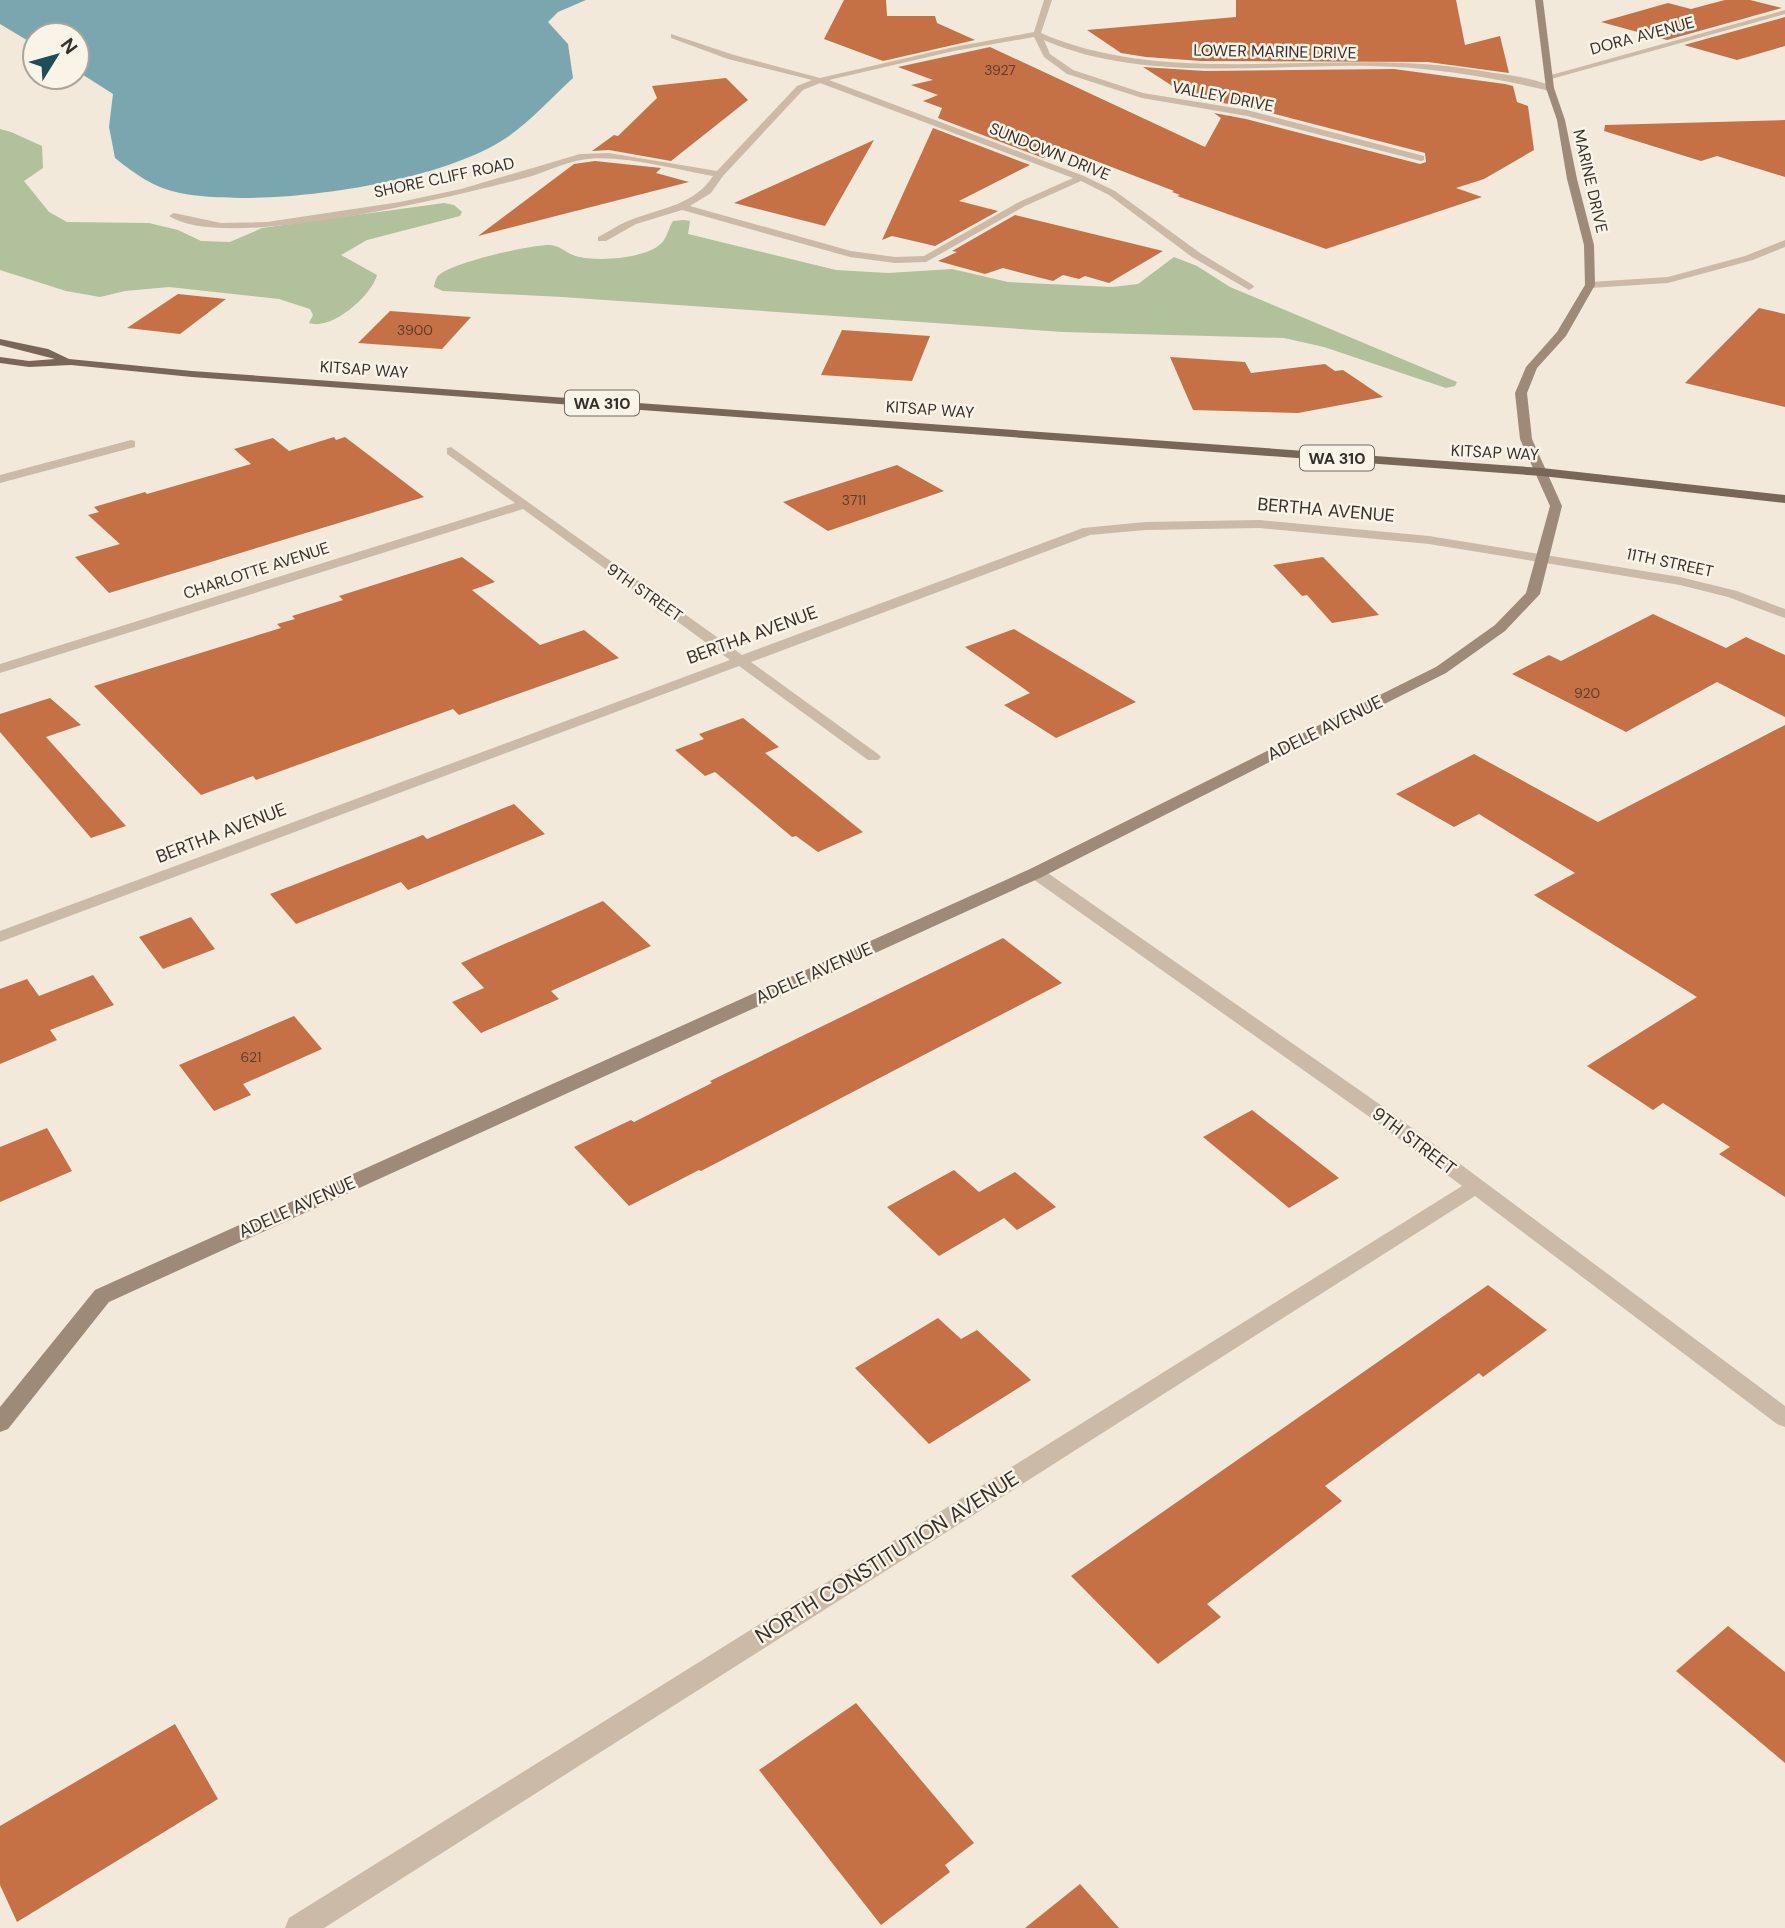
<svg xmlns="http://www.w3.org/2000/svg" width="1785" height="1928" font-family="'DM Sans',sans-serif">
	<rect width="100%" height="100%" fill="#f2e9db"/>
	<g fill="#b0c19b">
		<path d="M0 129 11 132 42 146 43 168 24 181 49 212 67 222 149 223 178 230 201 241 230 242 262 228 444 203 454 205 462 212 460 216 367 240 341 255 377 275C372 295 332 331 309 323L313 315 310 309 279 299 169 287 125 291 100 297 66 291 0 270Z"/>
		<path d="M684 220 690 221 688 234 836 270 888 273 952 269 1008 282 1112 287 1138 284 1174 257 1197 266 1230 287 1457 382 1455 386 1446 388 1324 347 1284 338 1063 332 562 297 443 291 434 287C434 285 436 279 437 277 448 263 530 245 549 245 559 245 565 252 573 255 592 263 653 259 664 240 668 234 669 227 673 221Z"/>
	</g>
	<path fill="#7aa7af" d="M0 0H586L558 12 548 22 568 44 573 78C552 97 530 122 506 138 436 185 262 209 180 193 154 188 135 174 115 158L109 127 113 94 77 71V35H35V45L0 24Z"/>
	<g fill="#c57145">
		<polygon points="844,0 886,0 887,16 935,16 937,23 975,40 883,61 824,39"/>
		<polygon points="1236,0 1456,0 1465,45 1500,36 1509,73 1428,62 1201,61 1146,57 1121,53 1087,30 1236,17"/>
		<polygon points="1725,0 1750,0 1782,8 1667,40 1601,22 1668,3 1691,9"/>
		<polygon points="1785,17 1785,46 1737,60 1684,45"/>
		<polygon points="990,47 1205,147 1221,118 1214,113 1246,119 1420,164 1426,162 1425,153 1248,107 1191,98 1143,67 1205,71 1394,69 1505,84 1513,86 1517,102 1528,106 1534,150 1484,179 1456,188 1482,197 1326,249 1177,196 1180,195 1172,192 1174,191 1062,148 1043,158 938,118 942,108 923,101 938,95 911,85 933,80 898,67"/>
		<polygon points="726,78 748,100 671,161 609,150 592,151 614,135 618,136 657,98 652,86"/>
		<polygon points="1785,120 1785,177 1717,156 1701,161 1604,131 1605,125"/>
		<polygon points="933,128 1030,165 959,201 998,211 935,246 892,236 882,240"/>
		<polygon points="874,140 825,226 734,203"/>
		<polygon points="595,161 661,168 656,173 689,182 478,236 574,164"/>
		<polygon points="1015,215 1163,251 1109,283 1085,276 1079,279 1063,275 1053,281 1003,268 985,274 938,261 957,252 952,251"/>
		<polygon points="178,294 226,299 180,334 127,328"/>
		<polygon points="1759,308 1785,314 1785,407 1685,383"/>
		<polygon points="390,311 471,317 442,349 358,343"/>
		<polygon points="842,330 930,336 912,381 821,375"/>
		<polygon points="1170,357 1245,362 1251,373 1325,364 1335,371 1343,370 1383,397 1298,413 1193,410"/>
		<polygon points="334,437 336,440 345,437 424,497 109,593 75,557 120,544 88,515 99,512 94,507 145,492 147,494 251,464 234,449 273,438 289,451"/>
		<polygon points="897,465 944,491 828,531 783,502"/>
		<polygon points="462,557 495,582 472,590 540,645 584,630 619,658 459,715 453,709 256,780 253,776 201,795 94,686 281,628 277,624 295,619 292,616 343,600 339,596"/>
		<polygon points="1323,557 1379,615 1332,623 1307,595 1302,596 1273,565"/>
		<polygon points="1653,614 1726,648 1746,637 1785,655 1785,717 1717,682 1626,732 1512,674 1549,655 1561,661"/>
		<polygon points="1014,629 1136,702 1056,738 1004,705 1030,693 965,647"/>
		<polygon points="50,698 81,725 46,737 126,826 91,838 0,732 0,714"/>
		<polygon points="743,718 779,747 765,753 863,832 818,852 796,836 792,837 715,772 705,776 675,750 704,739 699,734"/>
		<polygon points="1785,725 1785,1197 1719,1154 1730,1147 1663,1103 1653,1110 1587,1066 1697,997 1534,895 1575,873 1479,814 1454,827 1396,794 1474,754 1598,822"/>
		<polygon points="514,804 545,834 408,890 401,882 296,924 270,894 423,835 427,839"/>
		<polygon points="603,901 651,946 551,991 559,999 481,1033 452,1002 484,988 461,963"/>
		<polygon points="191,917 215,949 163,969 139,937"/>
		<polygon points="1003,938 1062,983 701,1171 699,1170 629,1206 574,1147 631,1120 634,1122 712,1083 710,1081"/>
		<polygon points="93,975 114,1005 50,1030 57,1040 0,1064 0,989 27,979 39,996"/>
		<polygon points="294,1016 322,1049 243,1084 251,1095 214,1111 179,1065"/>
		<polygon points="1252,1110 1339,1178 1289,1208 1203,1137"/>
		<polygon points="47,1128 72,1171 0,1202 0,1147"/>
		<polygon points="954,1170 979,1192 1015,1172 1056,1207 1017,1230 1004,1218 939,1256 887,1207"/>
		<polygon points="1488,1285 1547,1330 1483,1377 1479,1373 1325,1486 1342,1501 1207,1604 1221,1617 1158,1664 1071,1576"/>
		<polygon points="938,1318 961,1339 977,1330 1031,1380 929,1444 855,1368"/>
		<polygon points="1728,1626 1785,1672 1785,1763 1676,1671"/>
		<polygon points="856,1703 974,1843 945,1865 950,1872 881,1925 759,1770"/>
		<polygon points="175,1724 218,1799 17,1922 0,1885 0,1826"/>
		<polygon points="1080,1884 1119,1928 1025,1928"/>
	</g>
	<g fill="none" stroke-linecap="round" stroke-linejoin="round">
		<g fill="#cabaa7" fill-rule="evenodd">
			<path d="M1044 0H1052L1041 33C1173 91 1341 45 1482 71 1504 75 1536 77 1554 88L1550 91C1490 77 1432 67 1371 66 1267 64 1141 83 1044 40L1050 54 1073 70 1143 93 1247 110 1424 156V160L1421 161 1247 116 1142 98 1067 74 1044 57 1034 37 954 51 829 80 1084 176 1115 191 1200 253 1253 285 1254 287 1249 290 1192 257 1109 195 1081 181 1025 206 926 262 895 263 850 257 682 210 636 224 606 241H598V237C610 231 621 223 633 219 663 208 695 204 713 176 677 170 616 153 581 160 562 163 544 173 525 178 456 196 226 253 169 216L174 213 221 223 267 222 400 202 461 189 580 154 609 153 717 171 797 86 812 80 728 59 671 38V34L734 55 820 78 954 47 1034 32ZM820 83 1073 178 1019 202 924 256 895 257 851 251 690 206 711 193 723 176 803 90Z"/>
			<polygon points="1785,10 1785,14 1551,79 1544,77"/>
			<polygon points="1785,240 1785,247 1753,260 1668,283 1590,288 1585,285 1590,282 1668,277 1745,256"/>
			<polygon points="131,440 135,441 135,447 0,483 0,475"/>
			<polygon points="451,447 742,655 1083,528 1145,522 1259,520 1429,536 1680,577 1737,591 1785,609 1785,618 1728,597 1680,585 1429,544 1259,528 1145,530 1090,535 751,662 878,754 881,757 878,760 868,760 739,666 0,942 0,931 730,660 523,509 0,673 0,664 515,503 447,454 447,448"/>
			<polygon points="1036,868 1042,869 1385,1108 1785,1406 1785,1427 1777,1424 1475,1196 324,1928 285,1928 289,1918 1462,1186 1371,1118 1030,877 1028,873 1030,869"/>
		</g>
		<polygon fill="#9d8a79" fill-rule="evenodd" points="1535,0 1543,0 1554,88 1565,120 1577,179 1594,245 1595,285 1566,336 1537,368 1527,393 1532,439 1562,506 1540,594 1505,631 1446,673 1042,877 109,1302 8,1429 0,1432 0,1407 95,1290 1030,869 1436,667 1495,625 1526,593 1550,506 1520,439 1515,393 1526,367 1557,332 1585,285 1584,245 1567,179 1557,120 1546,88"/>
		<polygon fill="#786659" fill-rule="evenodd" points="0,339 48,349 69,359 192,371 1542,468 1785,495 1785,503 1542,476 192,377 71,365 29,367 0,363 0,357 29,361 55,359 0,345"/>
	</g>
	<g text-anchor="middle" stroke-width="5" stroke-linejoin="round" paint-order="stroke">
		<g font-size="14" fill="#5a3f2f">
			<text x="1000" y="75">3927</text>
			<text x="415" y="335">3900</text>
			<text x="854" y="505">3711</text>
			<text x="1587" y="698">920</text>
			<text x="251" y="1062">621</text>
		</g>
		<g font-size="16" fill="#362e28" stroke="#f9f3e8">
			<text transform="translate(1642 35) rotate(-15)" y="6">DORA AVENUE</text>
			<text transform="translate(1275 51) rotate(1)" y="6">LOWER MARINE DRIVE</text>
			<text transform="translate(1223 96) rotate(11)" y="6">VALLEY DRIVE</text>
			<text transform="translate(1050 151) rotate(22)" y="6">SUNDOWN DRIVE</text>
			<text transform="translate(444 177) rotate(-12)" y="6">SHORE CLIFF ROAD</text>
			<text transform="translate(1591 181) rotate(77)" y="6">MARINE DRIVE</text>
			<text transform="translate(364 369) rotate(4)" y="6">KITSAP WAY</text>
			<text transform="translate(930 409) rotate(4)" y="6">KITSAP WAY</text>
			<text transform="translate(1495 452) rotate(3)" y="6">KITSAP WAY</text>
			<text transform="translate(1670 562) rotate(12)" y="6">11TH STREET</text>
			<text transform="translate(256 570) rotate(-18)" y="6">CHARLOTTE AVENUE</text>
			<text transform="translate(645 592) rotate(35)" y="6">9TH STREET</text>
		</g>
		<g fill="#f9f3e8" stroke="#706962" stroke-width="2">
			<rect x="565" y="390.5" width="74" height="25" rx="5"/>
			<rect x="1300" y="445.5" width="74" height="25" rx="5"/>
		</g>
		<g font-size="16" font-weight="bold" fill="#362e28">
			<text x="602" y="409">WA 310</text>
			<text x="1337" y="464">WA 310</text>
		</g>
		<g font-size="18" fill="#362e28" stroke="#f9f3e8">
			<text transform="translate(1326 510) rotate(5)" y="6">BERTHA AVENUE</text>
			<text transform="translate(752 635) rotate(-20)" y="6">BERTHA AVENUE</text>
			<text transform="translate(1325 728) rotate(-26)" y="6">ADELE AVENUE</text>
			<text transform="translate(221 833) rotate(-21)" y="6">BERTHA AVENUE</text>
			<text transform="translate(814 973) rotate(-24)" y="6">ADELE AVENUE</text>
			<text transform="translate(1414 1141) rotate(37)" y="6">9TH STREET</text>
			<text transform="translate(297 1207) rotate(-24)" y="6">ADELE AVENUE</text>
		</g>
		<g font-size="21" fill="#362e28" stroke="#f9f3e8">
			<text transform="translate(887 1557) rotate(-32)" y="7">NORTH CONSTITUTION AVENUE</text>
		</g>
	</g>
	<g transform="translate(56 56) rotate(53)"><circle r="33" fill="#f9f3e8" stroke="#aba49b" stroke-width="2"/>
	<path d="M0-5L12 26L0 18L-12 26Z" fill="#1d4e58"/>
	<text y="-10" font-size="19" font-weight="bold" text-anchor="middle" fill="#362e28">N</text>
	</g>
</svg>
